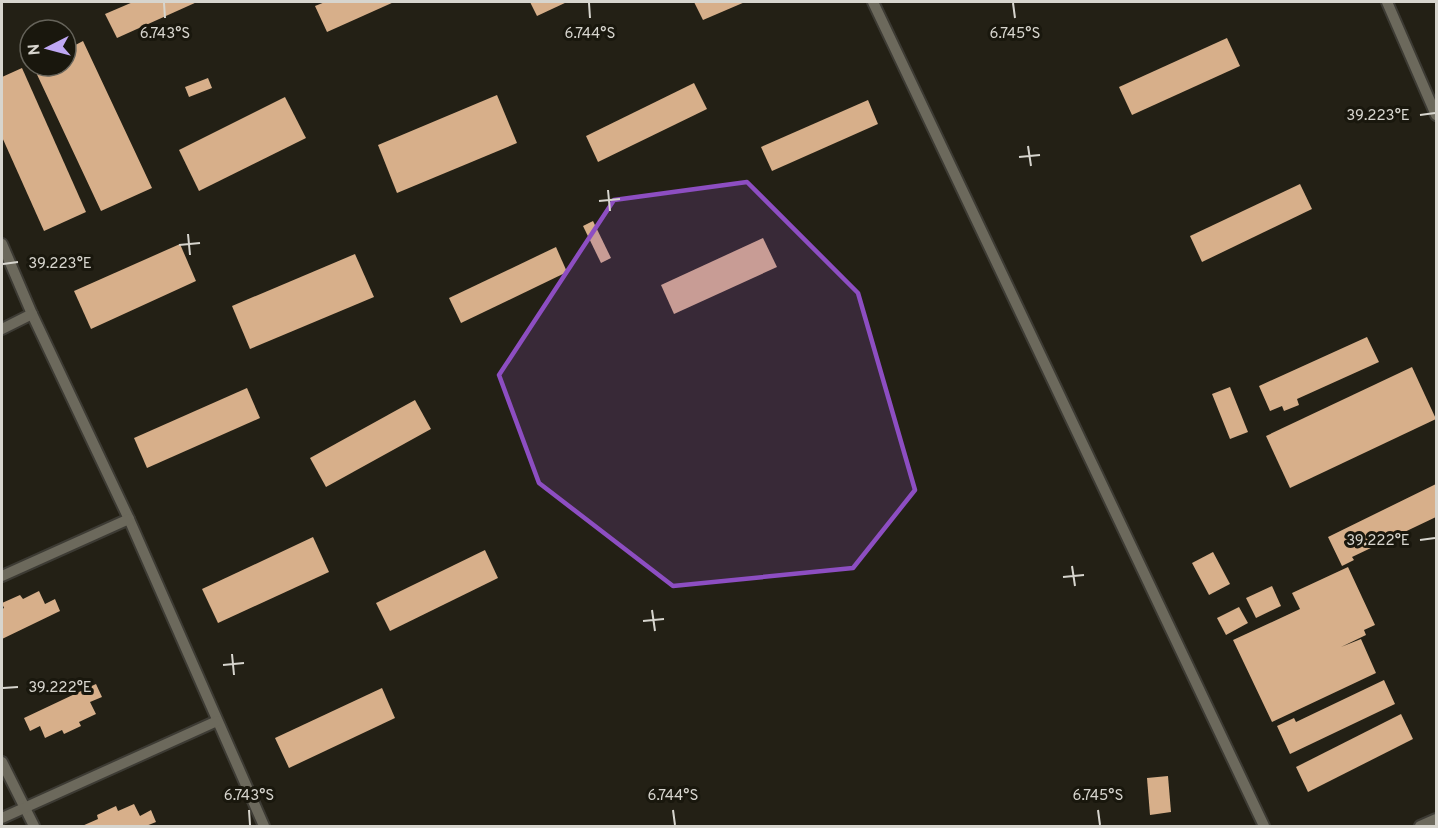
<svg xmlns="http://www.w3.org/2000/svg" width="1438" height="828" font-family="Overpass,sans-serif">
	<rect width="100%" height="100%" fill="#232015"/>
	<g fill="#d7af8a">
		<polygon points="133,2 197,2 117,38 105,14"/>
		<polygon points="325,2 394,2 327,32 315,6"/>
		<polygon points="530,2 567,2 537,16"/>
		<polygon points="694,2 745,2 703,20"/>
		<polygon points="1227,38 1240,66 1132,115 1119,87"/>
		<polygon points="83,41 152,188 101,211 33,66 66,66 66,50"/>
		<polygon points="22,68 86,212 44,231 2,137 2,77"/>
		<polygon points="208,78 212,88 189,97 185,87"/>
		<polygon points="694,83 707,109 598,162 586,136"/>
		<polygon points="497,95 517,143 397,193 378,145"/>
		<polygon points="285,97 306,138 199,191 179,150"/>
		<polygon points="868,100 878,124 772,171 761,147"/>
		<polygon points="1300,184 1312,209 1202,262 1190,236"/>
		<polygon points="593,221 611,258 601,263 583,226"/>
		<polygon points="763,238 777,267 674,314 661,285"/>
		<polygon points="180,244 196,281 91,329 74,291"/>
		<polygon points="556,247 567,272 461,323 449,298"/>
		<polygon points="355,254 374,297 250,349 232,306"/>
		<polygon points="1367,337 1379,362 1297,399 1299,405 1284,411 1282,406 1270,411 1259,386"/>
		<polygon points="1412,367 1436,419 1290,488 1266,436"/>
		<polygon points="1230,387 1248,432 1230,439 1212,394"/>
		<polygon points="247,388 260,418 147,468 134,438"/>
		<polygon points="415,400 431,429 326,487 310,458"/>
		<polygon points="1436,484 1436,517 1352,557 1354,560 1342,566 1328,537"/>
		<polygon points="313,537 329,572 218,623 202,589"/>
		<polygon points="485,550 498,578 390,631 376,603"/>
		<polygon points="1213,552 1230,584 1209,595 1192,563"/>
		<polygon points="1348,567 1375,625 1364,630 1366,635 1341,647 1361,639 1376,673 1272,722 1233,640 1300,609 1292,593"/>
		<polygon points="1272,586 1281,606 1256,618 1246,598"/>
		<polygon points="39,591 45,604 55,599 60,611 2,639 2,609 4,608 2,603 20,595 23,599"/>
		<polygon points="1239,607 1248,623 1226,635 1217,618"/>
		<polygon points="1384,680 1395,704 1290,754 1277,726 1294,718 1296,722"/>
		<polygon points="96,684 102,697 90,702 96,714 79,722 81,726 64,734 62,730 45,738 40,726 30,731 24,718"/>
		<polygon points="382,688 395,718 289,768 275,738"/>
		<polygon points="1401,714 1413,739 1308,792 1296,767"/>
		<polygon points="1168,776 1171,812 1150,815 1147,778"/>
		<polygon points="134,804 140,816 151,810 156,822 146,826 82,826 98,819 97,815 116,806 118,811"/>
	</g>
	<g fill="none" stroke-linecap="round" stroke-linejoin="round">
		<defs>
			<g id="lane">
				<polyline points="873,2 1264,826"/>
				<polyline points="1387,2 1436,115"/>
				<polyline points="2,244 32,314 129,519 264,826"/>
				<polyline points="2,329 32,314"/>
				<polyline points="2,576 129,519"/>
				<polyline points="2,762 34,826"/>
				<polyline points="2,818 217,721"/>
				<polyline points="1420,826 1436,819"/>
			</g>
		</defs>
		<use href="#lane" stroke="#3d3b34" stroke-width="14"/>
		<use href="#lane" stroke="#6c695c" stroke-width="10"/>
	</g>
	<path fill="#8d4ec2" fill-opacity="0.2" stroke="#8d4ec2" stroke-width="4.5" stroke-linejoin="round" d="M747 182 858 293 915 490 853 568 673 586 539 483 499 375 614 200Z"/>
	<path fill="none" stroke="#d7d5ce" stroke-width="2" d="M164 3 165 18M589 3 590 18M1013 3 1015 18M1420 115 1435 113M1028 146 1031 166M1019 157 1040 155M608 190 610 211M599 201 620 199M188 234 190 255M179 245 200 243M3 264 18 262M1420 540 1435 538M1072 566 1075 586M1063 577 1084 575M652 610 655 631M643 621 664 619M232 654 234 675M223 665 244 663M3 688 18 687M249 810 250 825M673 810 675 825M1098 810 1100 825"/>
	<g font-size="15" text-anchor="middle" fill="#d7d5ce" stroke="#19170d" stroke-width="6" stroke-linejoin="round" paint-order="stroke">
		<text x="165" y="38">6.743°S</text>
		<text x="590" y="38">6.744°S</text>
		<text x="1015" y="38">6.745°S</text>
		<text x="1378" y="120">39.223°E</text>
		<text x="60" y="268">39.223°E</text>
		<text x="1378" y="545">39.222°E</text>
		<text x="60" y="692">39.222°E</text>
		<text x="249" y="800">6.743°S</text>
		<text x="673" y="800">6.744°S</text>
		<text x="1098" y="800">6.745°S</text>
	</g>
	<rect width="1438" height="828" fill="none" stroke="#d7d5ce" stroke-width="6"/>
	<g transform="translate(48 48) rotate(264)"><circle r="28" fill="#19170d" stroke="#65635a" stroke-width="1.5"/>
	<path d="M0-4.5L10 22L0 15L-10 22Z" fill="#bfa8f4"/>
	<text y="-9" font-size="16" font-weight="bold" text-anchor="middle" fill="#d7d5ce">N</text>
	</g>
</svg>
